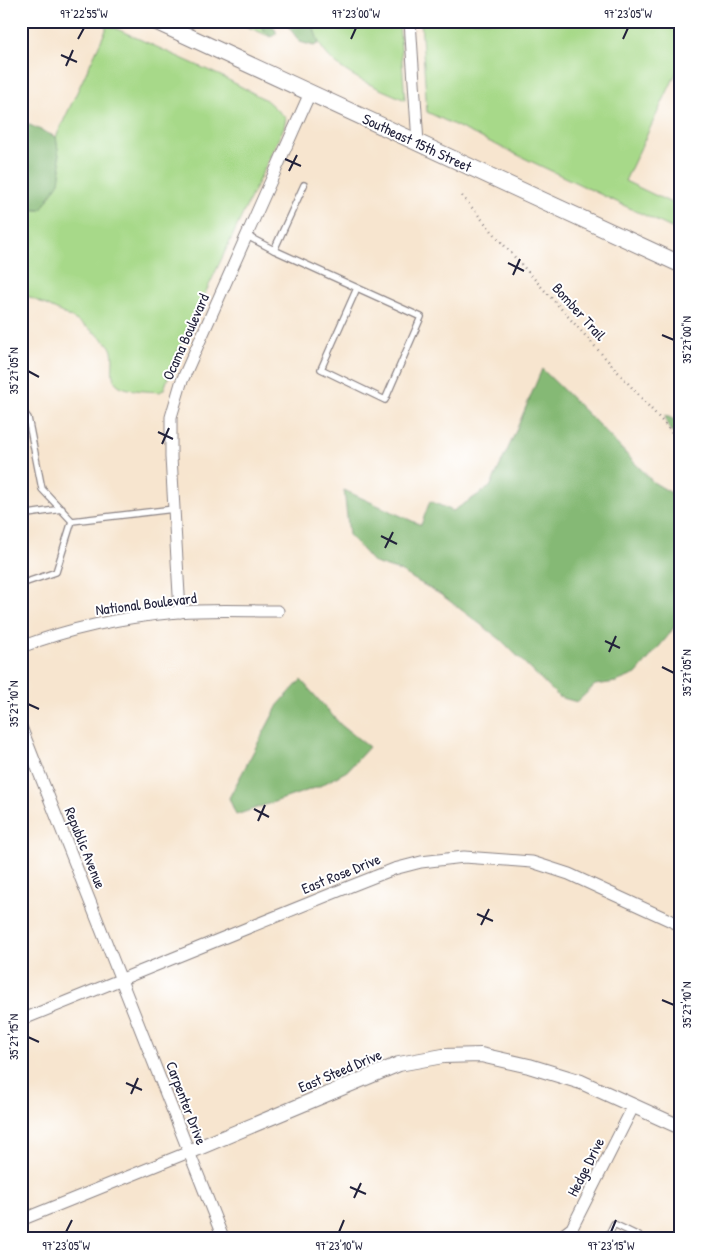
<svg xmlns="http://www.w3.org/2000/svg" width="701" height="1259" font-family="'Patrick Hand',sans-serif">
	<rect width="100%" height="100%" fill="#fff"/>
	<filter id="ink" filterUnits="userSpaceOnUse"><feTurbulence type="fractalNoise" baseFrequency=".02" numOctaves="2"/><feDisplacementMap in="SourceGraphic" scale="10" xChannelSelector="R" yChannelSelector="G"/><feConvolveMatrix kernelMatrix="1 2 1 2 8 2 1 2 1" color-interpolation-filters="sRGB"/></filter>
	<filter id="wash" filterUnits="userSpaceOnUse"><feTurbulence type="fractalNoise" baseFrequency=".0096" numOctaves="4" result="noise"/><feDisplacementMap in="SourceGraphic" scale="20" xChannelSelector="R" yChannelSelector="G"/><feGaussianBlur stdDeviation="1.12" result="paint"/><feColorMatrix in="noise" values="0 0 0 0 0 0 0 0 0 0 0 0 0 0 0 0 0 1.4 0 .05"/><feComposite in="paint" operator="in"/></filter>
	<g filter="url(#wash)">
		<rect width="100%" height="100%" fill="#f7e5cf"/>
		<g fill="#a7d989" stroke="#647e62">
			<polygon points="234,21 255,21 271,37"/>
			<path d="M311 21H399L405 100C375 86 336 74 319 43 315 36 315 28 311 21Z"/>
			<polygon points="421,21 680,21 680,65 625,181 680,207 680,232 427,112"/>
			<path d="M106 24 223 77 266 100 286 118 284 127 177 353 164 389 160 392C148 391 132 391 122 387 103 379 121 356 107 343 83 320 51 308 21 293V209L41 210 61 169 56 137 106 30Z"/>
		</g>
		<g fill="#85b975" stroke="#546e58">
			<polygon points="255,21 269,21 276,31 276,34 271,37"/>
			<polygon points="284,21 311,21 319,43 314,46 300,42"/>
			<polygon points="21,121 56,137 61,169 59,182 41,210 21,209"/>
			<polygon points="542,369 594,420 653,482 680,498 680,618 668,636 636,674 616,682 595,685 577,702 559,697 500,639 443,596 400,571 374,563 349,535 344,490 421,525 430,501 453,511 490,487 512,440"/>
			<polygon points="665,415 680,423 680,443 667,424"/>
			<polygon points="301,680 341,725 369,747 347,771 318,787 236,815 229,798 278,705"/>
		</g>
	</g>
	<g filter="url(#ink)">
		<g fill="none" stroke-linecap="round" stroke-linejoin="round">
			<defs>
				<g id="service">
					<polyline points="247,236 274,250 304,185"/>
					<polyline points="274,250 421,317 385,400 321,369 357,288"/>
					<polyline points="21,409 28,418 42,489 72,521"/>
					<polyline points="21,515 62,509"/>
					<polyline points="72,521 174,509"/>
					<polyline points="21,584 56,572 72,521"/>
					<polyline points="607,1238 614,1224 643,1238"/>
				</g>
				<g id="minor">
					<polyline points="410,21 418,143"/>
					<polyline points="180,612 171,457 171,417 181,383 310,93"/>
					<path d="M21 647C73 627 123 617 178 612 211 609 245 611 278 611"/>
					<polyline points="21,727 223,1238"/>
					<polyline points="21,1020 351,886 394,869 421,862 464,857 532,862 569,874 680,925"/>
					<polyline points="21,1220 189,1152"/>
					<polyline points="559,1238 572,1228 634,1105"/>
				</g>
				<polyline id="tertiary" points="189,1152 399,1064 443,1056 481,1055 529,1066 581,1082 680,1127"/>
				<polyline id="secondary" points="155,21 680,264"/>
			</defs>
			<use href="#service" stroke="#8c8485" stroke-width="8"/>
			<use href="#minor" stroke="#8c8485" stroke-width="13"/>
			<use href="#tertiary" stroke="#8c8485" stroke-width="16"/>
			<use href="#secondary" stroke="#8c8485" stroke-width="18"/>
			<polyline stroke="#8c8485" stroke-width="2.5" stroke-dasharray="1 4" stroke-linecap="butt" points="462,196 502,243 680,441"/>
			<use href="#service" stroke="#fff" stroke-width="5.5"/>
			<use href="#minor" stroke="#fff" stroke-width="11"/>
			<use href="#tertiary" stroke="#fff" stroke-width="14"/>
			<use href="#secondary" stroke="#fff" stroke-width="16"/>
		</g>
	</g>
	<path fill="none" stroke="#22223b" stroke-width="2" d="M78 39 84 28M351 39 356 28M623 39 628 28M61 55 77 62M66 66 73 50M285 159 301 166M289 171 297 155M508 263 524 271M513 275 520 259M662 335 674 340M28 371 39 377M158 432 173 439M162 444 169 428M381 536 397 544M385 548 393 532M605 641 620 648M609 652 616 636M662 667 674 673M28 704 39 709M254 809 269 817M258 821 265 805M477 914 493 921M481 925 489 909M662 1000 674 1005M28 1037 39 1042M126 1083 142 1090M131 1094 138 1078M350 1187 366 1194M354 1198 361 1183M66 1232 72 1220M339 1232 344 1220M611 1232 616 1220"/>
	<g text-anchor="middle" stroke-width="4" stroke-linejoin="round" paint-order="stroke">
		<g font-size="15" fill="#22223b" stroke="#fff">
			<text transform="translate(417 143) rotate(25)" y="5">Southeast 15th Street</text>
			<text transform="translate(579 312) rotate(48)" y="5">Bomber Trail</text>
			<text transform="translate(186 337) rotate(-66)" y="5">Ocama Boulevard</text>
			<text transform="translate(146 604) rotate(-7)" y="5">National Boulevard</text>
			<text transform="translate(85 848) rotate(68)" y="5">Republic Avenue</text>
			<text transform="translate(341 874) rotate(-22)" y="5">East Rose Drive</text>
			<text transform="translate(340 1071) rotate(-23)" y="5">East Steed Drive</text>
			<text transform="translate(186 1103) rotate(69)" y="5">Carpenter Drive</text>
			<text transform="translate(586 1167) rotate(-63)" y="5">Hedge Drive</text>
		</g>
	</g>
	<rect width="701" height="1259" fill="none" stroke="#fff" stroke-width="55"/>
	<rect x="28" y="28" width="646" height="1204" fill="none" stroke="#22223b" stroke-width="2"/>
	<g font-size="12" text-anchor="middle" fill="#22223b">
		<text x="84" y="18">97°22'55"W</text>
		<text x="356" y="18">97°23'00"W</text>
		<text x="628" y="18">97°23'05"W</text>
		<text transform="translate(687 340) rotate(-90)" y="4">35°27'00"N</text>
		<text transform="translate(14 371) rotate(-90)" y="4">35°27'05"N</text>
		<text transform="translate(687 673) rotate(-90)" y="4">35°27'05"N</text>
		<text transform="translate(14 704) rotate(-90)" y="4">35°27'10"N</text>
		<text transform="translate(687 1005) rotate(-90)" y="4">35°27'10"N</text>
		<text transform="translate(14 1037) rotate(-90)" y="4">35°27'15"N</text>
		<text x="66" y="1250">97°23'05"W</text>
		<text x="339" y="1250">97°23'10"W</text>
		<text x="611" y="1250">97°23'15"W</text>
	</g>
</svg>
